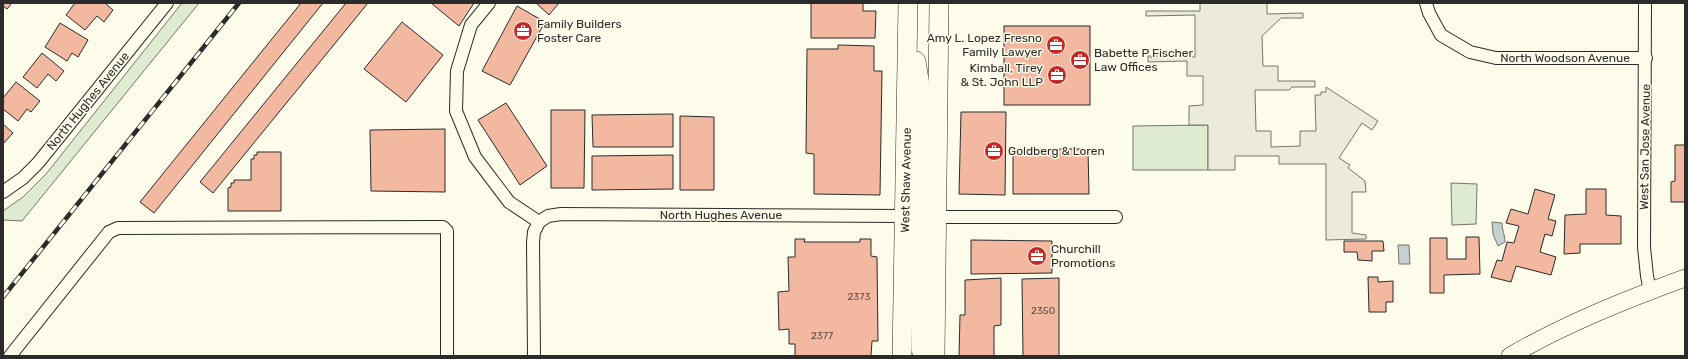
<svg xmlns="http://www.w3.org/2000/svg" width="1688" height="359" font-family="Rubik,sans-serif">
	<rect width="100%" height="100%" fill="#fdfbea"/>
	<g fill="#deebd1" stroke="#74746e">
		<polygon points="182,3 199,3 22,221 3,220 3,211 23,197 46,174"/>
		<polygon points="1208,125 1208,170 1133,170 1133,126"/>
		<polygon points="1451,183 1477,184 1476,224 1452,225"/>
	</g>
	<polygon fill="#eceadb" stroke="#74746e" points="1200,3 1267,3 1267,14 1303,13 1303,18 1281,18 1262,36 1263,66 1278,66 1278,81 1315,81 1315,87 1292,87 1289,90 1255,90 1256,131 1271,131 1271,147 1300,146 1300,131 1316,131 1315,95 1321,95 1321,92 1326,92 1326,87 1378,121 1372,130 1362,123 1339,158 1350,165 1348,168 1365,181 1366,192 1352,192 1352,233 1366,235 1366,239 1326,240 1326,164 1279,164 1279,156 1235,156 1235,170 1208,170 1208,125 1189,125 1189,106 1203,105 1203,76 1187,76 1187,61 1148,62 1148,56 1151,56 1151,58 1154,57 1154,56 1182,55 1183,57 1195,57 1195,15 1146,16 1146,11 1200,11"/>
	<g fill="#c7d0d0" stroke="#74746e">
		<path d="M1492 222 1502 223C1502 230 1505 235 1505 242L1498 246 1493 234Z"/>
		<polygon points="1398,245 1409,245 1410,264 1399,264"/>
	</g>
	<g fill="#f2b8a0" stroke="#2b2b2b">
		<polygon points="3,3 12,3 7,9 3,6"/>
		<polygon points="75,3 105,3 113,10 104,22 97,16 85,30 66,15"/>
		<polygon points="301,3 323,3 154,213 140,202"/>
		<polygon points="346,3 368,3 213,193 200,182"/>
		<polygon points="431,3 474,3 459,26"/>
		<polygon points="536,3 559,3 549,15"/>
		<polygon points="811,3 863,3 863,11 876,11 875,38 811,38"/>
		<polygon points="517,6 545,22 510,85 482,71"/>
		<polygon points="402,22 443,55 406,102 364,69"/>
		<polygon points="60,23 88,40 78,57 72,53 67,61 45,47"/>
		<rect x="1004" y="26" width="86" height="79"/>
		<polygon points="838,45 874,46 874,71 882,71 880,195 814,194 814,154 806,153 807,49 838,49"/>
		<polygon points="42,53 64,71 56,81 48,74 37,88 23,77"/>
		<polygon points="16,82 40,101 31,112 27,109 18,121 3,109 3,98"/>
		<polygon points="506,103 547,166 520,185 478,120"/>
		<polygon points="551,110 585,110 584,188 551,188"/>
		<polygon points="961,112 1006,112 1005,195 959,194"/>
		<polygon points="673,114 673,147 593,147 592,115"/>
		<polygon points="680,116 714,117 714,190 680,190"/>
		<polygon points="3,124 13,133 3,144"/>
		<polygon points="445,129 445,192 371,191 370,130"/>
		<polygon points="1675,145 1685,145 1685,202 1671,202 1671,182 1675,181"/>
		<polygon points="1013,149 1088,149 1089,194 1013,194"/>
		<polygon points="257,152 281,152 281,211 228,211 228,188 231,187 231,183 234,183 234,180 251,180 251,159 254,159 254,155 257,155"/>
		<polygon points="673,155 673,189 592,190 592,156"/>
		<polygon points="1535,189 1555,195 1548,219 1556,221 1552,236 1545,234 1540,252 1556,257 1551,275 1516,266 1511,282 1491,277 1497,260 1502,261 1507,242 1514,243 1519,226 1506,223 1511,209 1528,214"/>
		<polygon points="1586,189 1606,189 1606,215 1621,216 1621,244 1580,244 1580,253 1564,254 1565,215 1586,214"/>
		<polygon points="1466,237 1479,237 1480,274 1444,275 1444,293 1430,293 1430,238 1447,238 1447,259 1466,259"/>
		<polygon points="795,239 805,239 804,242 860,242 860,239 871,239 871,256 877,257 878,341 872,341 871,356 795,356 795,344 789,344 789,329 779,330 778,292 789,291 788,257 795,257"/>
		<polygon points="971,240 1052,241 1052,273 971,274"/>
		<polygon points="1344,241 1383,241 1384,251 1372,251 1372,261 1358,260 1357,252 1344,252"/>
		<polygon points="1368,277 1378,277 1378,282 1393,281 1393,302 1386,302 1386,312 1369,312"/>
		<polygon points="1001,278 1001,325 994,326 994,356 959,356 960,315 965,315 965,280"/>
		<polygon points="1059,278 1059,356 1023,356 1022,279"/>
	</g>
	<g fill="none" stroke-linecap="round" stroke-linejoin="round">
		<defs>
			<g id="street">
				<polyline points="489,3 471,25 457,71 456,111 475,157 509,202 539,222"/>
				<polyline points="1426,3 1429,13 1441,35 1470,52 1496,58 1646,58"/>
				<polyline points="1645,3 1644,247 1647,276 1650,291"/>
				<polyline points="3,192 23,178 38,163 167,3"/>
				<polyline points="936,217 1116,217"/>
				<polyline points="539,222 548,216 561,214 905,216"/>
				<polyline points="10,356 109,232 118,228 443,227 447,231 447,356"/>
				<polyline points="534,356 533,242 534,232 539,222"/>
			</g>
			<path id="secondary" d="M1510 356C1565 324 1625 300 1685 278"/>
			<g id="primary">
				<polyline points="916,61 920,86 919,201 923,213 936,217"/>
				<polyline points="905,216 915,221 922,233 921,349 923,356"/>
				<polyline points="902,356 908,3"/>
				<polyline points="935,356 939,3"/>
			</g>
		</defs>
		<use href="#street" stroke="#2b2b2b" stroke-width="14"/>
		<use href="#secondary" stroke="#2b2b2b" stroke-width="18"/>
		<use href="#primary" stroke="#2b2b2b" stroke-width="20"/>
		<use href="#street" stroke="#fdfbea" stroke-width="12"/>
		<use href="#secondary" stroke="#fdfbea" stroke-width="17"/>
		<use href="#primary" stroke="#fdfbea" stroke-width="19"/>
		<defs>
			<polyline id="rail" points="3,297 239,3"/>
		</defs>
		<use href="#rail" stroke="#2b2b2b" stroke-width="4.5"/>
		<use href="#rail" stroke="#fdfbea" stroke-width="3" stroke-dasharray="9" stroke-linecap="butt"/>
	</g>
	<defs>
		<symbol id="office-disc" viewBox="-11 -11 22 22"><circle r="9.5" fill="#c62828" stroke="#fdfbea"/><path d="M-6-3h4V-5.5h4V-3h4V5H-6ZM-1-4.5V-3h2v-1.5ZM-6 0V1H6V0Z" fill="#fff"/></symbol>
	</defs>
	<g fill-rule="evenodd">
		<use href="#office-disc" x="512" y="20" width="22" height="22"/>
		<use href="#office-disc" x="1045" y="34" width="22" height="22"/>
		<use href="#office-disc" x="1069" y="49" width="22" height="22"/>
		<use href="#office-disc" x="1046" y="64" width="22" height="22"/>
		<use href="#office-disc" x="983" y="140" width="22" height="22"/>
		<use href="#office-disc" x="1026" y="245" width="22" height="22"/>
	</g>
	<g text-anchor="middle" stroke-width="3" stroke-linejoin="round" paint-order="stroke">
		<g font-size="10" fill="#5d4e48">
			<text x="859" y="300">2373</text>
			<text x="1043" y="314">2350</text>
			<text x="822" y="339">2377</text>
		</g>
		<g font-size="12" fill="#2b2b2b" stroke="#fdfbea" text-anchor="start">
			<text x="537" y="28">Family Builders<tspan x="537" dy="14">Foster Care</tspan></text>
			<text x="1042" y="42" text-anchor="end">Amy L. Lopez Fresno<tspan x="1042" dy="14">Family Lawyer</tspan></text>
			<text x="1094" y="57">Babette P Fischer<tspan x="1094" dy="14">Law Offices</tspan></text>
			<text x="1043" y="72" text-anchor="end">Kimball, Tirey<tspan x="1043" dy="14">&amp; St. John LLP</tspan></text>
			<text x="1008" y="155">Goldberg &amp; Loren</text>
			<text x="1051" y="253">Churchill<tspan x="1051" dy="14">Promotions</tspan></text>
		</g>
		<g font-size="12" fill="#2b2b2b" stroke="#fdfbea">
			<text x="1565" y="62">North Woodson Avenue</text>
			<text transform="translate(88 101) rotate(-51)" y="4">North Hughes Avenue</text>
			<text transform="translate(1645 147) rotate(-89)" y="4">West San Jose Avenue</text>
			<text transform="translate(906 180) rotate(-89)" y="4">West Shaw Avenue</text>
			<text x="721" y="219">North Hughes Avenue</text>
		</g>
	</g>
	<rect width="1688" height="359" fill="none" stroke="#2b2b2b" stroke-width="8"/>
</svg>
